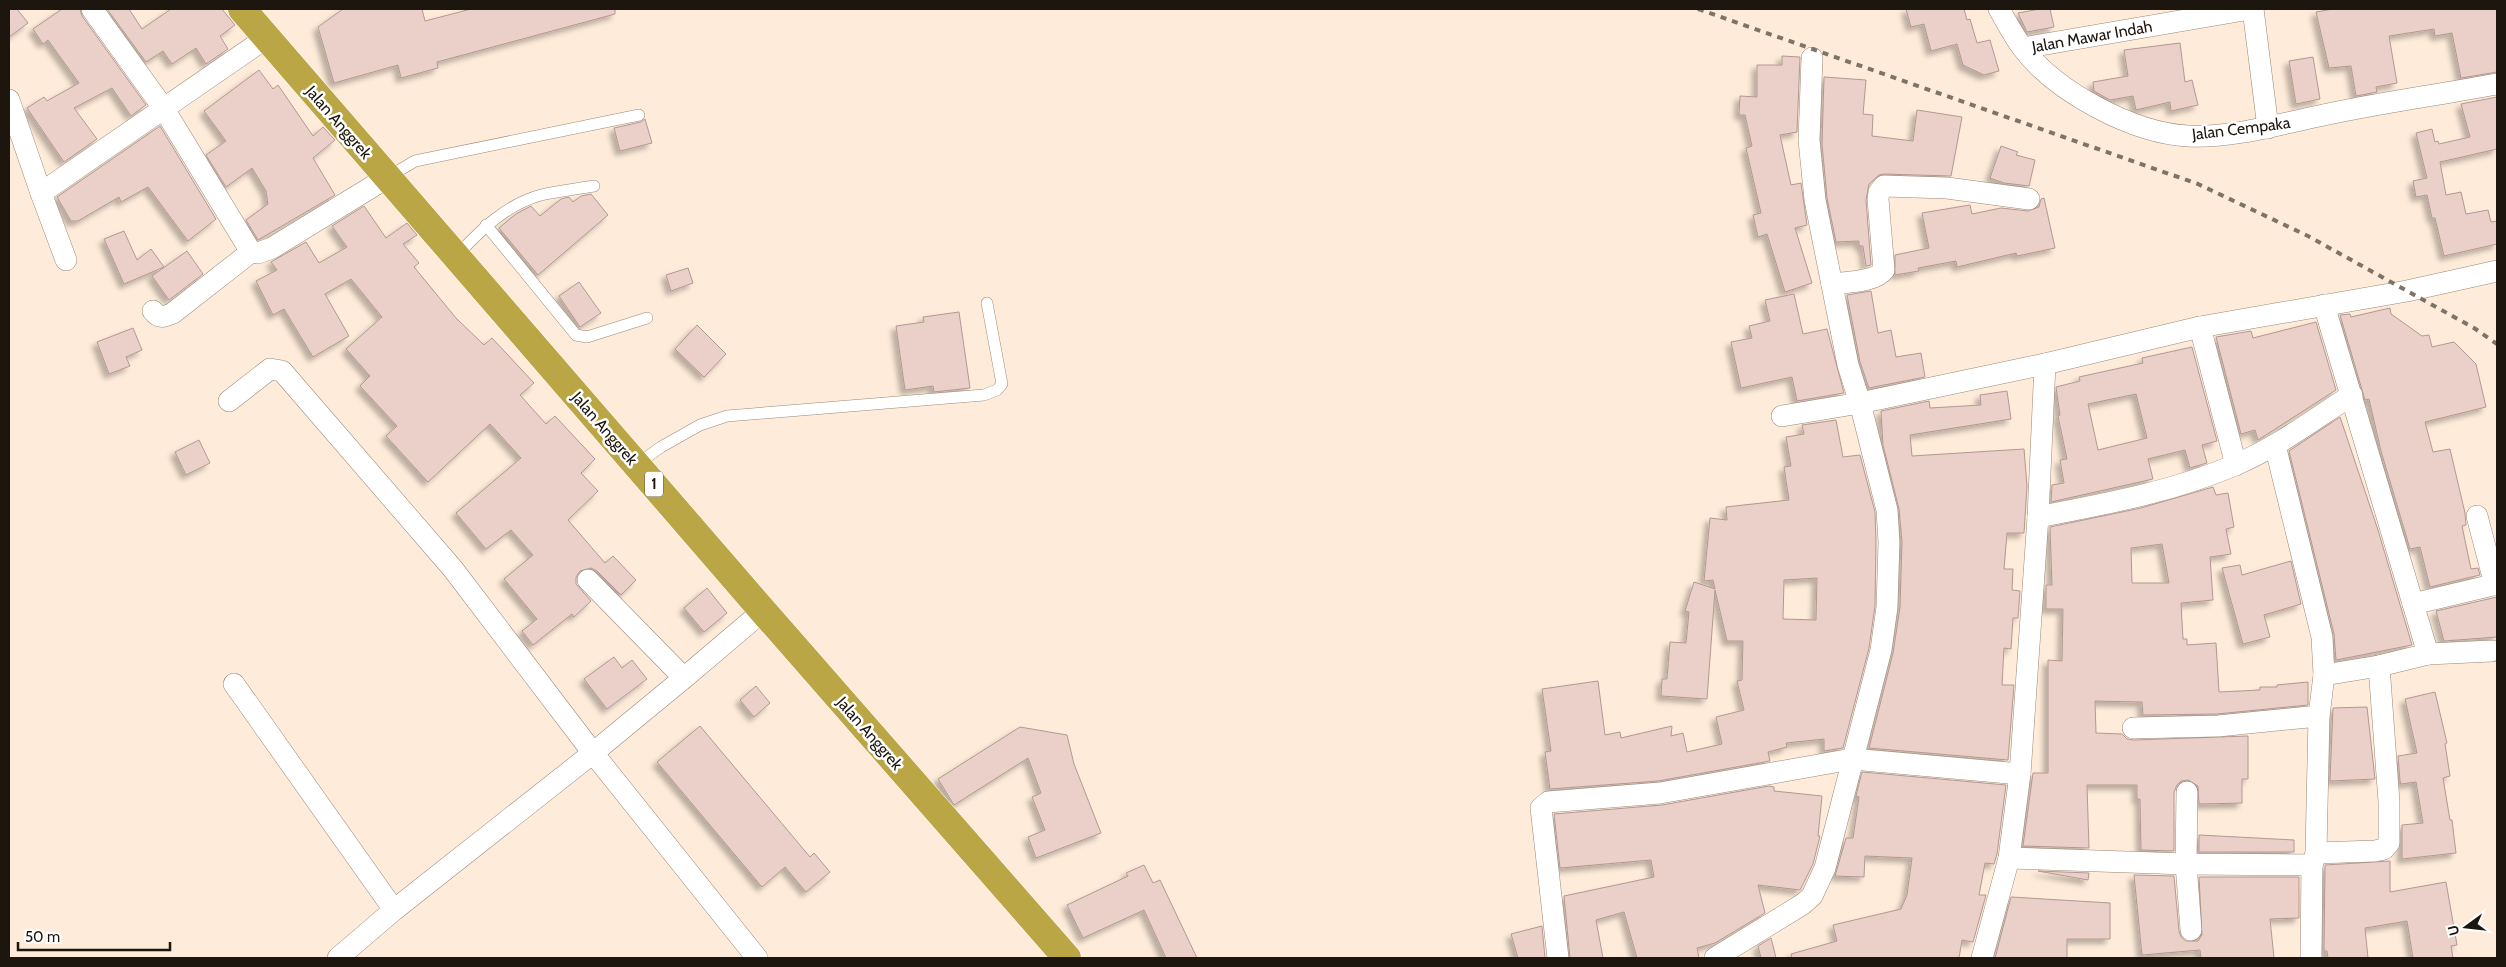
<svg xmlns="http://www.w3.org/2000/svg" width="2506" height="967" font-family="Cabin,sans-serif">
	<defs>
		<filter id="shadow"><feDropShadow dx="-4.5" dy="4.5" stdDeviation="2.5" flood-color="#0004"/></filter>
	</defs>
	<rect width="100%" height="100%" fill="#feebd9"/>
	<g fill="#ebd0c9" stroke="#b29892" fill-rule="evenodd" filter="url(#shadow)">
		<polygon points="9,9 17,9 28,23 9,37"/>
		<polygon points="62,9 80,9 82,16 146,105 131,116 112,88 74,108 97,139 64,162 27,108 44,97 47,101 79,83 48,40 43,44 33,29"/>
		<polygon points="107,9 129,9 142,29 171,9 222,9 235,25 220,36 228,49 206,64 196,48 172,64 163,51 146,62"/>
		<polygon points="343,9 422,9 425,21 471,9 615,9 615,14 437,62 438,68 401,78 398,65 334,83 318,27"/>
		<polygon points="1906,9 1964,9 1967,20 1970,19 1977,43 1990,40 1999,71 1984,75 1963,65 1957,44 1931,51 1924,24 1911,27"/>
		<polygon points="2040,9 2050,9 2054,27 2027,32 2018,13"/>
		<polygon points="2333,9 2497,9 2497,72 2461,78 2452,33 2435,36 2434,29 2389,36 2397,83 2376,87 2377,92 2356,96 2351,66 2329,68 2316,12"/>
		<polygon points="2180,43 2185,82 2192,80 2198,105 2171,111 2170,102 2136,110 2133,96 2110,100 2094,91 2093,82 2128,76 2124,50"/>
		<polygon points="1782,56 1800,57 1797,132 1780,135 1791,185 1801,183 1807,225 1795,228 1812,283 1785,292 1767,234 1758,237 1753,215 1761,213 1746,148 1752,146 1745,115 1739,115 1740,96 1757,97 1757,65 1782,65"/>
		<polygon points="2313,57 2320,99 2296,104 2289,61"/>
		<polygon points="259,70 273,89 278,85 313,136 323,127 335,140 313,158 335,195 258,240 246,220 268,204 266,191 252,168 226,187 206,155 226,141 204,111"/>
		<polygon points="1824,77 1866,80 1863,114 1873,115 1872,136 1913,141 1917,110 1962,117 1951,176 1884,174 1879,175 1869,184 1866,200 1871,265 1866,266 1863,246 1859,246 1859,241 1836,242 1827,198 1822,144"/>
		<polygon points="2497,97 2497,149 2440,162 2446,195 2461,192 2466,214 2488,210 2491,222 2497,221 2497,244 2444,256 2435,218 2432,218 2427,195 2416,197 2413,181 2427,178 2416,133 2432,129 2435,142 2438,141 2439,144 2470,137 2461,104"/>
		<polygon points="645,119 652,143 620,151 614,128 641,122"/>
		<polygon points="160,126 216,219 188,241 148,187 121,202 119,197 78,221 71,221 57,197"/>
		<polygon points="2001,146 2018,152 2016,155 2035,160 2029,186 2004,183 1990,178"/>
		<polygon points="591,194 608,215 538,275 499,228 516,214 531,206 540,216 561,199 569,197 573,202 581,196"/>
		<polygon points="2044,198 2055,248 2017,256 2016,253 1957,267 1956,261 1918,268 1919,271 1895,275 1895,255 1929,248 1922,213 1970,205 1972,214 2001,208 2028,211 2039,207 2041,199"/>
		<polygon points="364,206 386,238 407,223 417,235 403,244 419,263 414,267 456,318 484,345 492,338 534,383 520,395 546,424 555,416 595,459 581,473 598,491 568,520 605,563 613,556 636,580 621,595 597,571 591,568 580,571 576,577 576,584 591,601 574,617 572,614 533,645 522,631 537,619 504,579 533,555 511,530 486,549 456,513 521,458 490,424 428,482 386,436 397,426 360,386 370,376 346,349 382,317 351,279 325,294 349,336 313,357 284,309 273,315 256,281 277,270 271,262 306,242 319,263 347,247 332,226"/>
		<polygon points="124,231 137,260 151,249 164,267 124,284 104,239"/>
		<polygon points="187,251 203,274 169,300 152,276"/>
		<polygon points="688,268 693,283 671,291 666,275"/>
		<polygon points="579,282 601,313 580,327 559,296"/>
		<polygon points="1871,291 1878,333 1891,330 1896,357 1921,353 1925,377 1869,388 1860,362 1847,295"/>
		<polygon points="1794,294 1803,334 1827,329 1844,393 1797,401 1792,377 1741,388 1731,342 1752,338 1749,326 1770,321 1765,300"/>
		<polygon points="2390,308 2391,314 2422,336 2429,335 2432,347 2454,342 2476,364 2486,407 2425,422 2433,452 2450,449 2465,513 2466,525 2462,526 2471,569 2478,568 2480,575 2430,587 2420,547 2410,549 2381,451 2369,399 2365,400 2340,315 2350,314 2351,317"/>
		<polygon points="959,312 970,388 934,392 933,386 905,390 896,326 924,322 923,317"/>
		<polygon points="2316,322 2336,390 2258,440 2255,430 2241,434 2216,337 2251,331 2253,338"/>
		<polygon points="697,325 726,354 704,377 675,349"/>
		<polygon points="133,328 142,350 126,357 130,366 109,374 97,342"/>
		<path d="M2192 347 2217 441 2202 445 2207 463 2190 468 2185 450 2148 459 2153 479 2051 502 2052 485 2064 483 2060 460 2067 459 2058 416 2060 415 2056 387 2080 381 2079 377 2143 363 2142 358ZM2136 394 2147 438 2098 450 2088 404Z"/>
		<polygon points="2007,391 2011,419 1910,435 1912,456 2024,449 2027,486 2024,533 2007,533 2004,569 2013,569 2012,590 2020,591 2018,618 2013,618 2011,649 2004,648 2002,685 2014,685 2008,760 1869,748 1893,653 1900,607 1902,542 1899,509 1883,445 1881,411 1929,401 1930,408 1981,405 1980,395"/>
		<polygon points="2340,417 2378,530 2412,645 2336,660 2334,634 2289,451"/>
		<path d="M1836 420 1843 457 1860 455 1875 512 1876 542 1875 606 1869 648 1843 748 1824 751V739L1786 743 1787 747 1768 752 1770 761 1658 781 1550 789 1545 752 1551 751 1542 689 1598 681 1605 735 1620 732 1621 738 1672 726 1671 736 1683 733 1687 752 1722 744 1716 717 1744 710 1737 681 1742 680 1743 641H1727L1715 590 1707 699 1661 696 1662 679H1667L1670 642 1686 643 1689 612 1685 611 1694 582 1715 589 1713 580 1704 581 1710 518 1727 520 1726 507 1789 500 1784 467 1791 466 1786 437 1804 434 1802 425ZM1817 578 1816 620 1783 619 1784 580Z"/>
		<polygon points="199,440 210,463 186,475 175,452"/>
		<path d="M2213 487 2216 495 2228 493 2234 527 2226 529 2231 554 2210 557 2213 600 2181 603 2183 639H2187V645L2216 643 2219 692 2260 690V687H2277V685L2308 682V705L2217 714 2143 715 2142 702 2095 701 2096 733 2122 734 2127 739 2133 740 2248 736V779H2242V803L2199 804 2198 786 2188 780 2181 781 2177 785 2174 792V851L2141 850 2140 799H2137V785H2087L2089 848 2023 846 2033 773H2048V660L2062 661 2063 609H2046V585H2052L2050 527 2141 508ZM2162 544 2169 583H2132L2131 548Z"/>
		<polygon points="2291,561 2301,604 2264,615 2270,637 2243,644 2222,568 2240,565 2242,575"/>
		<polygon points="707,588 727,613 704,632 684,608"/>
		<polygon points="2497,597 2497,637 2444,641 2436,611"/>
		<polygon points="614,657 622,668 632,660 647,679 607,709 584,679"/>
		<polygon points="756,686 770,703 754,717 740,700"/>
		<polygon points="2435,692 2447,743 2445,744 2450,776 2443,778 2450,820 2452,820 2456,853 2402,859 2402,825 2423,823 2416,782 2401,784 2400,781 2398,756 2417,753 2405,699"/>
		<polygon points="2367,707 2375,779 2330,781 2333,708"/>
		<polygon points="700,726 810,857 814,853 830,872 806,892 785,867 762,887 657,762"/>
		<polygon points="1020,727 1067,735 1074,764 1101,833 1036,858 1028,837 1045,830 1032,797 1041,793 1028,758 954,805 938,779"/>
		<polygon points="1862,772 2006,785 1997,854 1994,864 1985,863 1979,895 1986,895 1973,942 1962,940 1959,958 1792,958 1791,954 1837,941 1833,925 1901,909 1907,895 1912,858 1865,856 1864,877 1835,876 1846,838 1853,838 1859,797 1856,796"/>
		<polygon points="1769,786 1774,787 1774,791 1822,796 1818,836 1820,836 1813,864 1800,890 1758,885 1765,913 1715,943 1697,948 1699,958 1637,958 1624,912 1596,920 1603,958 1570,958 1564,896 1654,877 1651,860 1560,868 1554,814 1662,805"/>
		<polygon points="2199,835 2294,840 2294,852 2199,852"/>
		<polygon points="2390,861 2390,892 2446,882 2457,945 2451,946 2453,958 2413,958 2407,921 2365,928 2368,958 2328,958 2327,951 2324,951 2324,949 2325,865"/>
		<polygon points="1144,865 1153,883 1160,880 1197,958 1166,958 1144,910 1083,938 1067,905 1128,876 1126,873"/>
		<polygon points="2038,871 2089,873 2088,880"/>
		<polygon points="2134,875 2174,876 2179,931 2181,937 2186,941 2198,941 2202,935 2199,877 2299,877 2299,918 2270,919 2274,958 2201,958 2200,950 2142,955"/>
		<polygon points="2011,897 2110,903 2110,939 2067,939 2067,958 1995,958"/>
		<polygon points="1542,926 1545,958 1518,958 1511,934"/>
		<polygon points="1771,938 1776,958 1761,958 1758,946"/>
	</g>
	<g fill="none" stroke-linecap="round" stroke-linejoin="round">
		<defs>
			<g id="lane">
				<polyline points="388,177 415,161 639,115"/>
				<polyline points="486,225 576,335 587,337 647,318"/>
				<path d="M456 256C481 230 505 205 541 195 558 191 577 189 594 186"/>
				<polyline points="636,465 661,447 700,425 727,416 984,395 997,390 1002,384 987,303"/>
			</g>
			<g id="street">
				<polyline points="92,9 164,109 251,252 258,253 272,248 388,177"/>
				<path d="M1999 9C2006 21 2013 35 2022 47 2055 92 2133 133 2188 136 2232 138 2276 125 2319 116 2378 103 2438 95 2497 84"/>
				<polyline points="2253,9 2268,128"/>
				<polyline points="2023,48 2250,9"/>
				<polyline points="9,100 41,193 266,38"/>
				<polyline points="41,193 66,260"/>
				<path d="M1832 284C1846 282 1876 282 1884 270L1878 199 1879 192 1884 186 1947 188 2029 199"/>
				<polyline points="2324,305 2428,654 2379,666 2324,675"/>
				<path d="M153 311C159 319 164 317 173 313L251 252"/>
				<polyline points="2200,327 2236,465"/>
				<polyline points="229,401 270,369 282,371 453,569 593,753 394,910 338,958"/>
				<polyline points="1782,416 1860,403 1848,365 1815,200 1809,140 1812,58"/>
				<polyline points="2477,516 2495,585"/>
				<path d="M2038 517C2105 504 2172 492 2235 465 2278 447 2314 419 2352 395"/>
				<polyline points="588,580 684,678 763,611"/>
				<polyline points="2413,604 2497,584"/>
				<polyline points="2428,654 2492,651"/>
				<polyline points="684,678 593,753 757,958"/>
				<polyline points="234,684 394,910"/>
				<polyline points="2133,728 2218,726 2319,716"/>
				<polyline points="2187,792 2186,864 2191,930"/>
				<polyline points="2316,853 2375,851 2384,849 2389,843 2389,802 2379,666"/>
				<polyline points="2009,858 2186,864 2312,865 2316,853 2319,716 2324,675 2322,637 2275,445"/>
				<polyline points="1558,958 1541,808 1548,802 1660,793 1852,759 2020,774"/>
				<polyline points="1715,958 1803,904 1812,896 1825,868 1881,650 1887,607 1889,542 1887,510 1860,403 2045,364"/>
				<polyline points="1982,958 2009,858 2020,774 2038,517 2045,364 2200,327 2407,291 2497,271"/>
				<polyline points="2311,958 2312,865"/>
			</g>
			<polyline id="highway" points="242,9 763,611 1067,958"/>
		</defs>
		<use href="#lane" stroke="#9a8978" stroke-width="12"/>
		<use href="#street" stroke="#9a8978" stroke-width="22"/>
		<use href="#highway" stroke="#fff" stroke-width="29"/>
		<use href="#lane" stroke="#fff" stroke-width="11"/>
		<use href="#street" stroke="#fff" stroke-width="21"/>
		<use href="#highway" stroke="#bba645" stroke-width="28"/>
		<polyline stroke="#7e7367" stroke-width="4" stroke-dasharray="6 6" stroke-linecap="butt" points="1698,9 2198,184 2308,236 2474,328 2497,344"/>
	</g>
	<g text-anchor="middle" stroke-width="5" stroke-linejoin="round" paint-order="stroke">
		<rect fill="#fff" stroke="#605c57" stroke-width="1" x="645" y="471.5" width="18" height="25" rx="4"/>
		<g font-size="15" font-weight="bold" fill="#1c160f">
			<text x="654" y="489">1</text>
		</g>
		<g font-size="16" fill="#1c160f" stroke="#fff">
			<text transform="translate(2092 36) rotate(-10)" y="6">Jalan Mawar Indah</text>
			<text transform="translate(339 122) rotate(49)" y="6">Jalan Anggrek</text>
			<text transform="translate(2241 128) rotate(-7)" y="6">Jalan Cempaka</text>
			<text transform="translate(605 428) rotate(49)" y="6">Jalan Anggrek</text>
			<text transform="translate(870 733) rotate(49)" y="6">Jalan Anggrek</text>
		</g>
	</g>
	<rect width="2506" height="967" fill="none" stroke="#1c160f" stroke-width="20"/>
	<g transform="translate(2466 927) rotate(255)" stroke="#ffffff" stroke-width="4" paint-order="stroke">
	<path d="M0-4L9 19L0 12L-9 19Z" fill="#1c160f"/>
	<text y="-8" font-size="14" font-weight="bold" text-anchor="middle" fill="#1c160f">U</text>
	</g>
	<path d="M18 942v8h152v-8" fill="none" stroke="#1c160f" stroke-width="2.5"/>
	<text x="25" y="942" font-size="15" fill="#1c160f" stroke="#ffffff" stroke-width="4" paint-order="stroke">50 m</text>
</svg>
